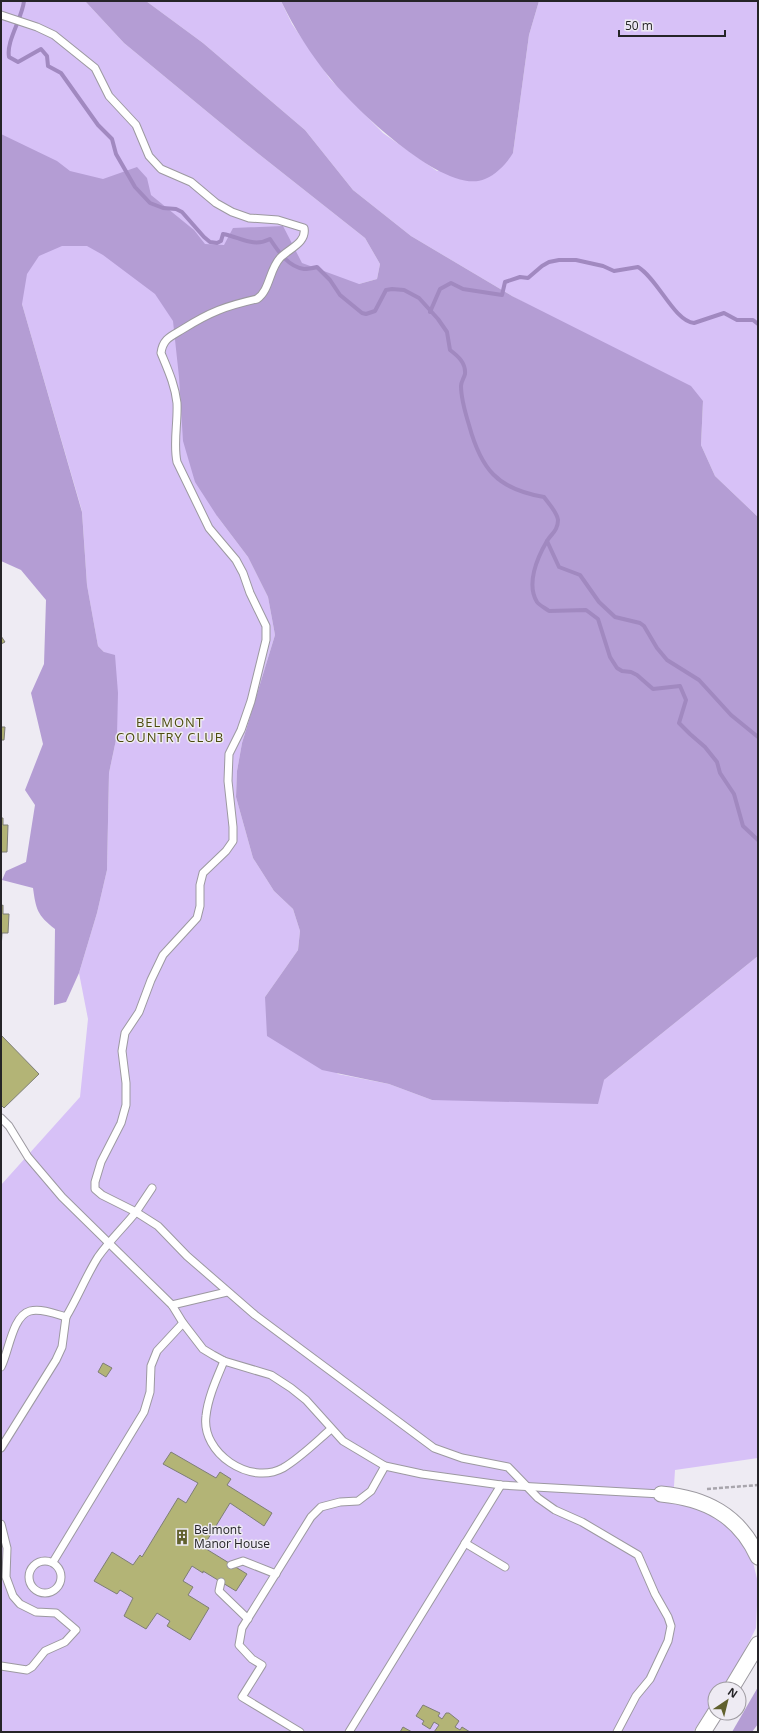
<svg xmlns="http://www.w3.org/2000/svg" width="759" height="1733" font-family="'Open Sans',sans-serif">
	<rect width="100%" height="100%" fill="#eeebf3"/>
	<g fill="#d7c1f7">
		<polygon points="1,1 85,1 124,43 245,143 365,238 380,264 377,279 359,284 217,516 248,557 268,597 275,635 242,743 237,771 236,797 253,858 274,891 293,909 300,931 298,950 265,997 338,1074 389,1084 432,1100 604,1080 758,956 758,1458 675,1470 673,1502 694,1507 717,1517 744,1544 753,1562 758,1583 756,1628 741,1658 721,1689 715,1689 715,1698 693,1732 1,1732 1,1185 80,1097 88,1019 79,973 97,913 107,870 109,773 117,735 104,652 98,646 87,585 82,511 22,304 1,250"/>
		<polygon points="146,1 281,1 292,24 330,79 383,133 437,171 513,153 529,35 539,1 758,1 758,517 715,476 701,445 703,401 512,296 411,236 353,190 305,130 203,43"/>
	</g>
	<g fill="#b49dd4">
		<path d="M85 1H146L203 43 305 130 353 190 411 236 512 296 691 386 703 401 701 445 715 476 758 517V956L604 1080 598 1104 432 1100 389 1084 322 1070 267 1036 265 997 298 950 300 931 293 909 274 891 253 858 236 797 237 771 242 743 275 635 268 597 248 557 217 516 195 482 183 441 179 377 173 321 155 294 103 255 87 246H62L39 256 27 274 22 304 82 512 87 585 98 646 104 652 115 655 118 693 117 735 109 773 107 870 97 913 79 973 66 1002 54 1005 55 929C37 915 36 909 33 888L2 880 6 871 26 862 35 805 25 790 43 744 31 693 44 664 46 600 21 570 1 561V134L57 161 70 171 103 179 137 167 147 178 151 195 194 230 205 244 224 245 233 228 283 226 302 263 359 284 377 279 380 264 365 238 245 143 124 43Z"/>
		<path d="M281 1H539L529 35 513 153C506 164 497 174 485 179 446 197 353 107 330 78 311 55 294 28 281 1Z"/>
		<polygon points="758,1687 758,1724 752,1732 732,1732"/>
	</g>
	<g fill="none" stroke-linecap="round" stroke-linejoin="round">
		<g stroke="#a189c0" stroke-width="4">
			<path d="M24 1C22 19 6 41 9 57L18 62 41 49 47 56 48 66 61 73 98 125 112 139 116 154 135 187 150 203 163 208 176 209 182 212 204 237 210 242 217 243 221 241 223 234C240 237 253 248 270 239 278 251 288 267 304 269 308 269 313 268 317 267L330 280 340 295 362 313 366 314 375 311 386 290 392 289 404 290 419 298 438 319 447 332 450 350C458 356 466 363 465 374 464 378 461 382 461 386 461 399 465 412 469 425 481 469 497 489 544 497 549 504 557 512 558 520 558 531 551 534 547 541 537 558 526 584 537 602 539 605 545 608 549 611L586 610 598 619 610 657 617 668 622 671 631 672 637 675 653 689 680 686 686 700 679 723 690 734 705 747 717 762 720 773 734 794 743 826 758 840"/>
			<path d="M430 312 440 289 451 283 463 289 502 295 505 282 520 277 528 278 542 266 549 262 559 260H576L603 266 614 271 638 267C658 279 674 321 694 323L724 313 737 320H753L758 324"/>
			<polyline points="547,541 559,567 580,575 599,602 615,617 640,623 644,626 657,648 667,660 699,680 731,715 758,737"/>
		</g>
	</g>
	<g fill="#b3b476" stroke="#7e7e76">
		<polygon points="1,636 5,642 1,644"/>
		<polygon points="1,727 5,727 4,740 1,740"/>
		<polygon points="1,818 3,818 3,825 8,825 7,852 1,852"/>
		<polygon points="3,905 3,914 9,914 8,933 2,933 1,949 1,906"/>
		<polygon points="1,1035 39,1074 4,1108 1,1105"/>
		<polygon points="103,1363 112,1368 106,1377 98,1372"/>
		<polygon points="171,1452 216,1478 220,1472 231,1479 227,1485 272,1513 264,1526 230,1503 203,1547 247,1574 236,1591 203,1571 203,1573 192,1566 183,1581 193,1587 188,1595 209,1608 190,1640 167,1626 170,1621 157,1613 146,1629 124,1616 133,1598 120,1590 117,1594 94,1581 112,1552 133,1565 140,1555 142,1557 178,1498 186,1503 198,1483 163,1464"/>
		<polygon points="423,1705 440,1713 438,1716 442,1719 446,1713 449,1713 459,1721 455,1727 460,1730 462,1727 470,1732 434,1732 439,1725 434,1722 430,1729 422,1724 424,1721 416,1716"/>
		<polygon points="403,1727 412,1732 400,1732"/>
	</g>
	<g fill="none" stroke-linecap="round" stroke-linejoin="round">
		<defs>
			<g id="lane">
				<path d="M1 15 37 27 54 35 95 68 109 96 136 125 149 156 161 169 191 182 216 203 232 212 249 218 278 220 304 228C307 243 288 249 280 258 269 270 270 290 257 299 226 306 210 312 183 329 172 336 163 338 161 353 168 370 175 385 177 403 178 423 173 443 177 462L209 528 236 560 243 573 250 593 266 626V640L251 701 241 730 229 754 228 781 233 827V841L226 851 203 873 200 885V906L197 918 163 955 151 980 139 1012 125 1033 122 1051 126 1083V1105L121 1123 101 1162 95 1182V1189L102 1195 136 1212C124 1227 110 1240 98 1257 86 1276 78 1297 66 1317 56 1314 41 1308 30 1311 12 1316 9 1352 1 1367"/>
				<polyline points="1,1118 9,1126 28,1157 62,1197 172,1305 183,1323"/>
				<polyline points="152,1188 136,1212 158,1226 187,1256 255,1315 434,1448 462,1458 508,1467 538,1498 555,1510 582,1522 638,1555 655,1594 668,1617 671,1626 668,1641 650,1679 636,1696 617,1732"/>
				<polyline points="172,1305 227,1292"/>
				<path d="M224 1361C217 1378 208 1397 206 1416 201 1453 250 1486 283 1468 300 1458 316 1442 331 1429"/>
				<polyline points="1,1448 56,1360 62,1347 66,1317"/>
				<polyline points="1,1524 7,1548 6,1577 13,1596 20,1604 36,1612 56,1613 76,1630 65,1642 45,1651 32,1667 27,1670 1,1666"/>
				<polyline points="465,1543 505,1567"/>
				<circle cx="45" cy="1577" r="16"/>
				<polyline points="53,1562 144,1412 150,1392 151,1366 157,1351 183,1323 203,1349 213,1355 224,1361 271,1375 291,1388 306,1400 343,1441 385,1466 422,1474 501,1485 661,1494"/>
				<polyline points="231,1565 243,1561 276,1574"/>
				<polyline points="221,1582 219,1591 248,1619"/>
				<polyline points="300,1732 242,1697 262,1665 252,1659 239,1645 242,1628 311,1517 321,1507 340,1502 358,1501 371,1491 385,1466"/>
				<polyline points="349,1732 501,1485"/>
			</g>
			<g id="street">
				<path d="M661 1494C705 1498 739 1515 758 1557"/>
				<polyline points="731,1689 758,1644"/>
				<polyline points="703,1732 715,1713"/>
			</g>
		</defs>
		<use href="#lane" stroke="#9c99a0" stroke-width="9"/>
		<use href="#street" stroke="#9c99a0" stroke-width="17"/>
		<polyline stroke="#a8a5ac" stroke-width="2.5" stroke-dasharray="4 2" stroke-linecap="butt" points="707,1489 758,1485"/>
		<use href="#lane" stroke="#fff" stroke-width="7"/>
		<use href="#street" stroke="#fff" stroke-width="15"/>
	</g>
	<defs>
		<symbol id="building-bare" viewBox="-9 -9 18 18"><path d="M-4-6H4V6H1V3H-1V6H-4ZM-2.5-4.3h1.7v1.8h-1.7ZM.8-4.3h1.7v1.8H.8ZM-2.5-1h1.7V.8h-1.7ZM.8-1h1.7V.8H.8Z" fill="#61612e" stroke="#eeebf3" stroke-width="2.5" paint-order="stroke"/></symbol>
	</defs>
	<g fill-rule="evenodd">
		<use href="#building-bare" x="171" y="1526" width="22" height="22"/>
	</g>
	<g text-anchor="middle" stroke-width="3" stroke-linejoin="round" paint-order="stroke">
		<g font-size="12" fill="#252427" stroke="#eeebf3" text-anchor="start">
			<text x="194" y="1534">Belmont<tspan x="194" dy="14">Manor House</tspan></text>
		</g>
		<g font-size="13" letter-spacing="1" fill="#4d4c0e" stroke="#eeebf3">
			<text x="170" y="727">BELMONT<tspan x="170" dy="15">COUNTRY CLUB</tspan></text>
		</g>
	</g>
	<rect width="759" height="1733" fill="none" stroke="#252427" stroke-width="4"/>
	<g transform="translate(727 1701) rotate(35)"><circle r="19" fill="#eeebf3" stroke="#9e9ba1"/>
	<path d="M0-3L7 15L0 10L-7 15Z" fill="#61612e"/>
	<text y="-6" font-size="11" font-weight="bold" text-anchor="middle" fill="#252427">N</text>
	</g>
	<path d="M619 30v6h106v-6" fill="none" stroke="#252427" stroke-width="2"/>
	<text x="625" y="30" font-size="12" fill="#252427" stroke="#eeebf3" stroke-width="3" paint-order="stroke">50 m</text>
</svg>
